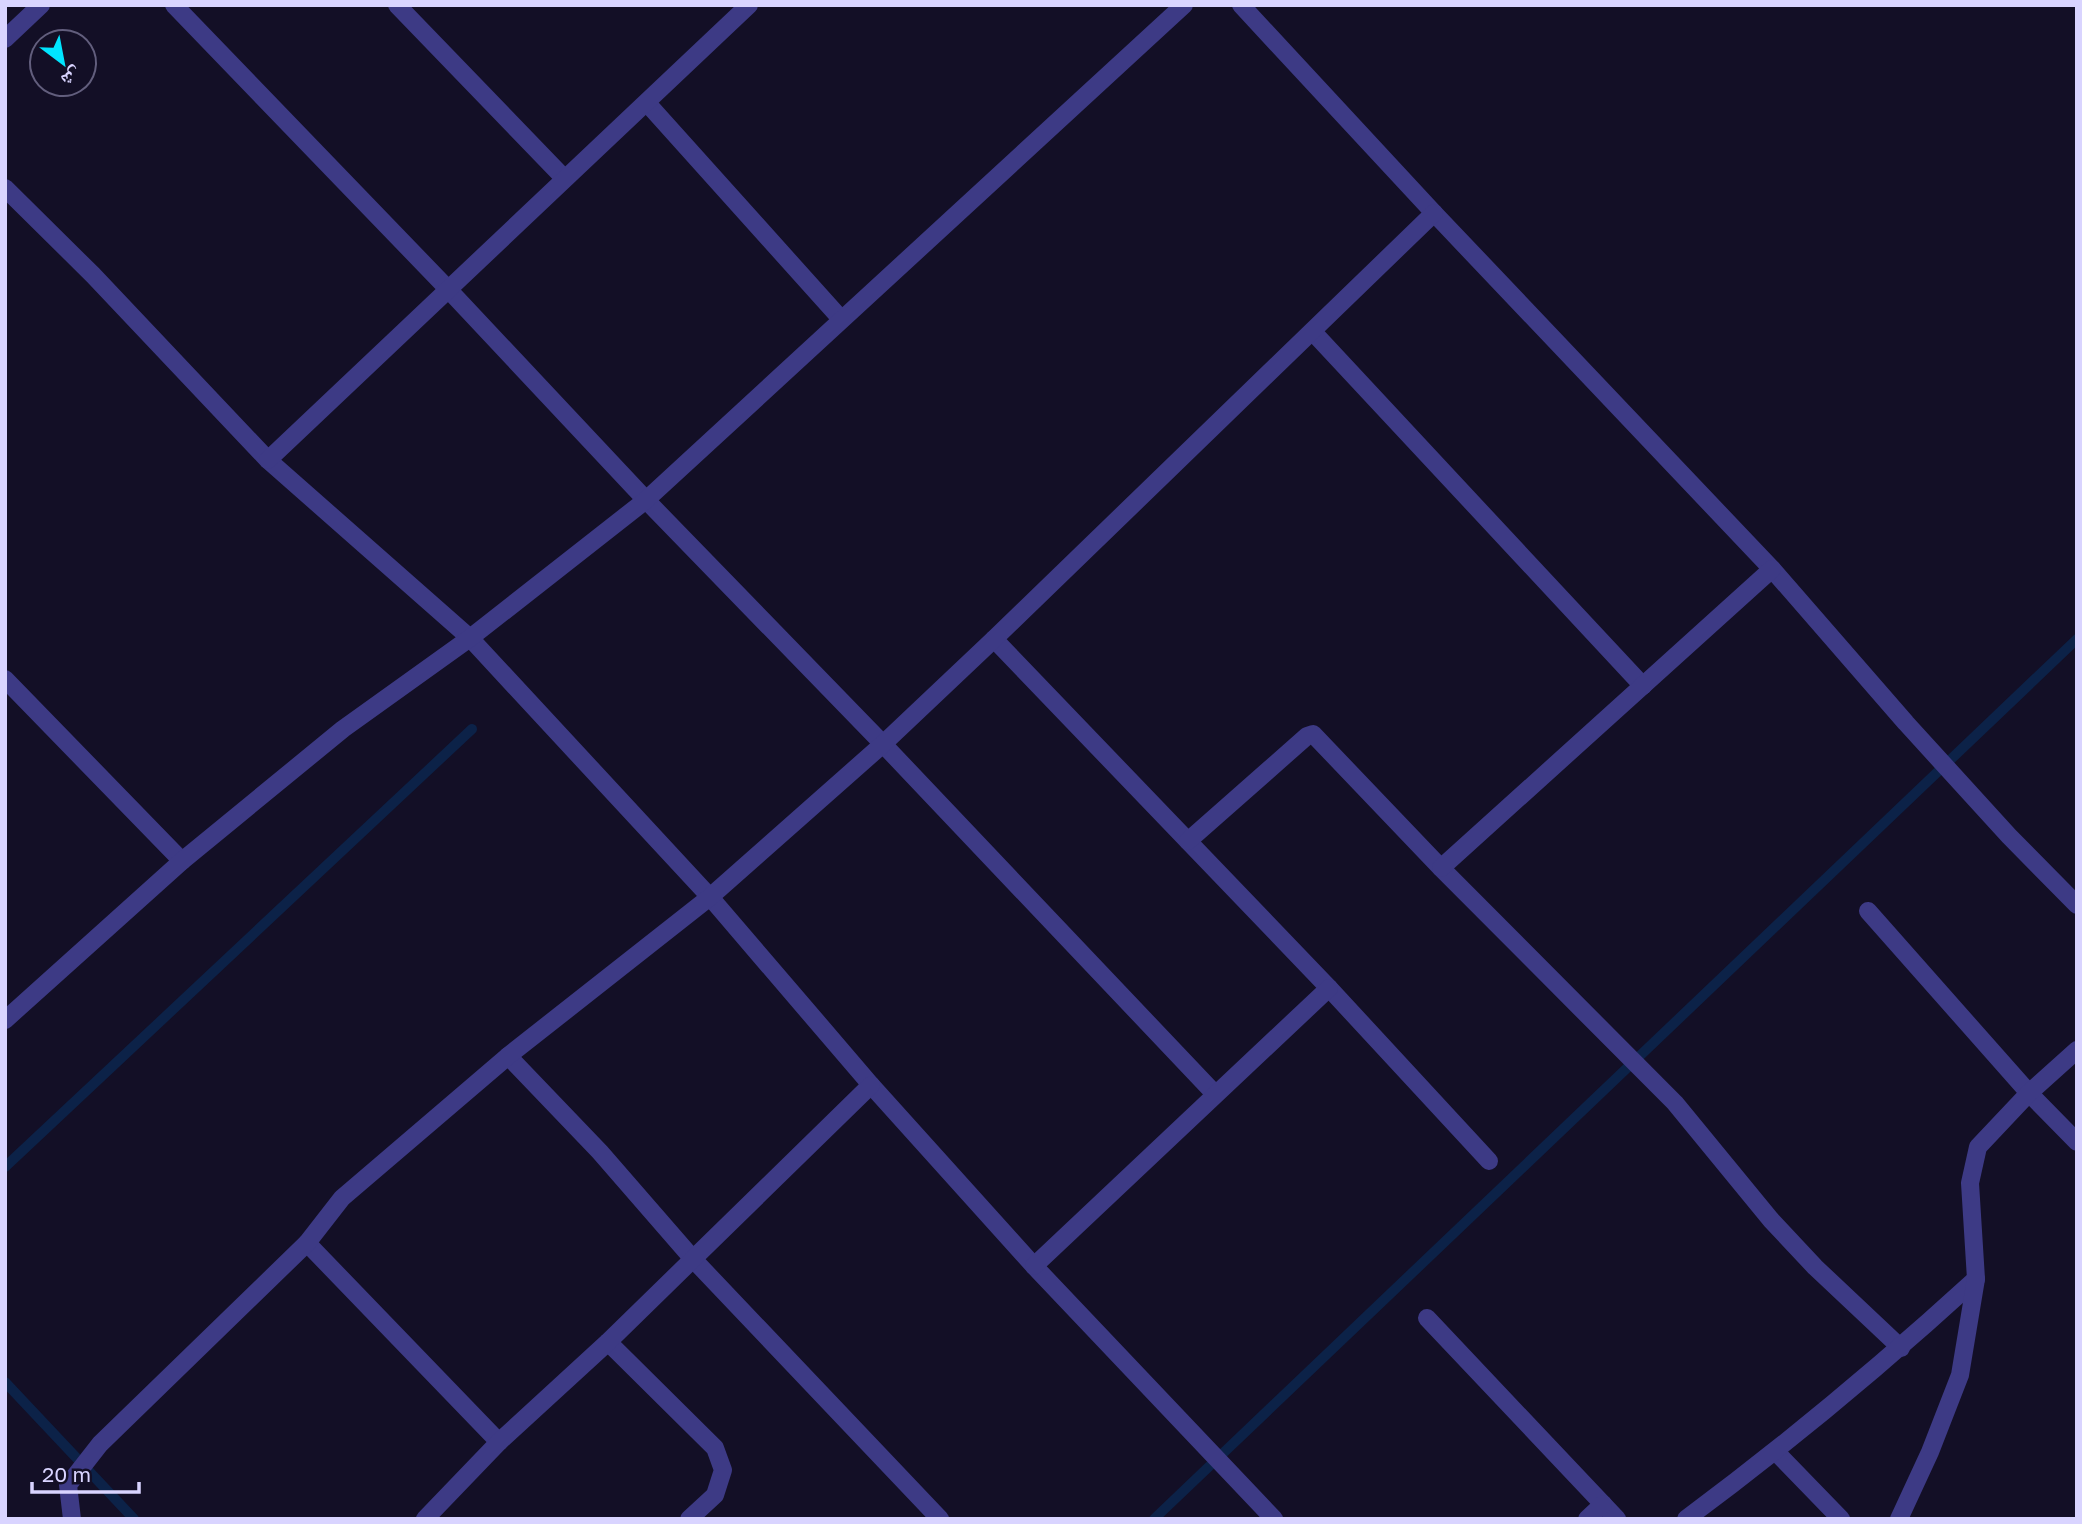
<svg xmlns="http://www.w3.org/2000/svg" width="2082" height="1524" font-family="'Golos Text','Noto Naskh Arabic',sans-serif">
	<rect width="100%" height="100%" fill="#130f26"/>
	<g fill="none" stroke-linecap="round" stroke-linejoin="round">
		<g stroke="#0c2248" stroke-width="10">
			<polyline points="5,1167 472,729"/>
			<polyline points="5,1382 134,1519"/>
			<polyline points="1154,1519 2077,639"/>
		</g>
		<g stroke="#3d3a85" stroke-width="18">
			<polyline points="174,5 447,288 646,500 883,744 1215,1094"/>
			<polyline points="397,5 564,178"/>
			<polyline points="1241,5 1434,213 1772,569 1906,723 2009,836 2077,905"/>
			<polyline points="5,39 41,5"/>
			<polyline points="647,103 841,319"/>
			<polyline points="5,188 93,275 268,460 470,638 710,897 871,1085 1034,1266 1274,1519"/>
			<polyline points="1313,332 1643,686"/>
			<polyline points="268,460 749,5"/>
			<polyline points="994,639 1329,988 1489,1161"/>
			<polyline points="5,679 182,861"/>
			<polyline points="1188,841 1307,736 1313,734 1441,868 1675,1103 1771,1220 1815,1267 1901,1348"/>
			<polyline points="1441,868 1772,569"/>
			<polyline points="1868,911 2029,1093 2077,1142"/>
			<polyline points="5,1020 182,861 343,729 470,638 646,500 1184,5"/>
			<polyline points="508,1056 600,1152 693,1259 940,1519"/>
			<polyline points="307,1243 499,1442"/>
			<polyline points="1034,1266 1329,988"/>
			<polyline points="1427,1318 1617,1519"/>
			<polyline points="608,1342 715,1448 723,1470 715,1495 689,1519"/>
			<polyline points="1776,1452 1841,1519"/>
			<polyline points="72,1519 68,1485 100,1444 307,1243 342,1198 508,1056 710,897 883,744 994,639 1434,213"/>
			<polyline points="425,1519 499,1442 608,1342 871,1085"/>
			<polyline points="1587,1519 1603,1504"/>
			<path d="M1686 1519C1787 1444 1883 1364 1976 1279"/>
			<polyline points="1899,1519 1930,1452 1960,1375 1976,1279 1970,1183 1978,1147 2029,1093 2077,1050"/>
		</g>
	</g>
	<rect width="2082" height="1524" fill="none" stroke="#d9d4ff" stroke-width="14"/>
	<g transform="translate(63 63) rotate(148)"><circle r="33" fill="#130f26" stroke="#625e7d" stroke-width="2"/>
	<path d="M0-5L12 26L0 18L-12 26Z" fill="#00e5ff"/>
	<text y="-10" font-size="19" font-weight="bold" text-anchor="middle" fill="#d9d4ff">ش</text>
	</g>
	<path d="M32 1482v10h107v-10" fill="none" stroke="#d9d4ff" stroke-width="3.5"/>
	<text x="42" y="1482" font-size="21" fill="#d9d4ff" stroke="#130f26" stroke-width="5" paint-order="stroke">20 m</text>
</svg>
